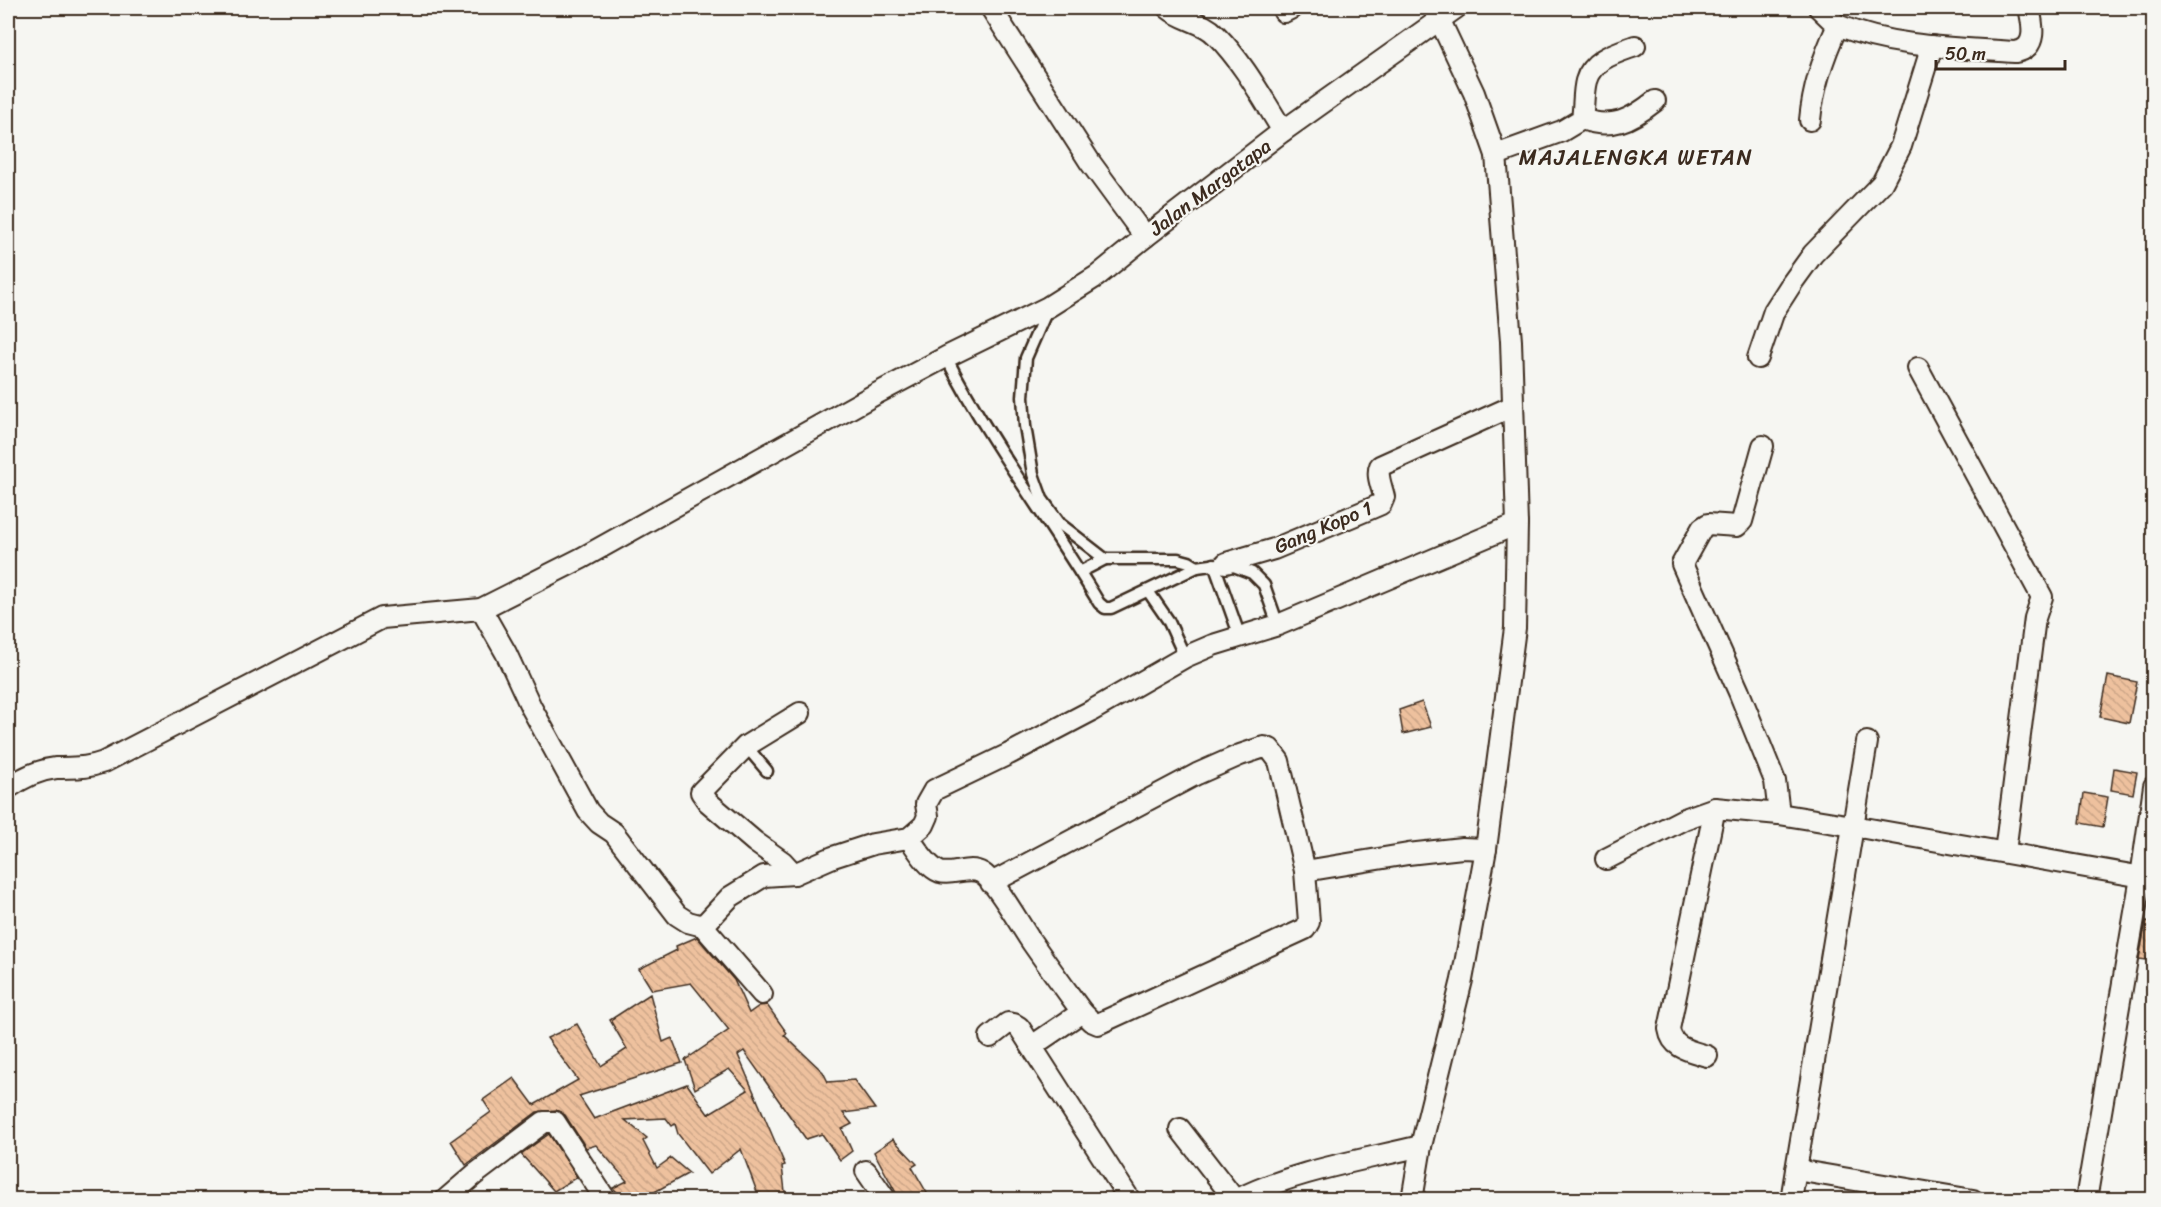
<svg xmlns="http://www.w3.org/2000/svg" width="2161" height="1207" font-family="Sriracha,sans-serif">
	<defs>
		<pattern id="building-back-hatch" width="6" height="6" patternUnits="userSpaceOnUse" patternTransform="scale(1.5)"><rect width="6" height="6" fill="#eec19e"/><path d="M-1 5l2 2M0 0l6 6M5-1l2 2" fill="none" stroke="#cda688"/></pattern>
	</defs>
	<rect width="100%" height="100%" fill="#f6f6f2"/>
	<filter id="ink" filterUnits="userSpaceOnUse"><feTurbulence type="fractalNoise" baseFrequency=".0167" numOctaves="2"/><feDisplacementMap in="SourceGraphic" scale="12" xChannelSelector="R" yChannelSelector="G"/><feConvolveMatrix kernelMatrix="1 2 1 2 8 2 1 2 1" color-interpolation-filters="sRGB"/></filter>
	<g filter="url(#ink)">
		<g fill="url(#building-back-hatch)" stroke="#3b2a1e" stroke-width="1.5">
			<polygon points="2108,676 2137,682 2129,723 2100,717"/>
			<polygon points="1422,702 1431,727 1403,734 1399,710"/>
			<polygon points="2114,768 2137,772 2133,794 2111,790"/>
			<polygon points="2084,793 2108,797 2103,827 2080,823"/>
			<polygon points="2146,921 2154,923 2154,961 2139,959"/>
			<polygon points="697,937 734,980 749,1013 759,1006 767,1005 787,1033 784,1035 823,1072 828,1082 854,1080 875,1109 843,1113 852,1124 842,1129 852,1151 840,1160 822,1134 806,1139 744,1051 738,1055 785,1165 782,1166 786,1200 760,1200 741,1149 709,1174 678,1134 675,1124 672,1126 666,1118 625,1120 647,1138 643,1141 657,1168 671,1158 689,1173 640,1200 625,1200 613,1188 627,1181 596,1145 586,1148 565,1115 556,1110 537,1112 466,1165 451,1141 491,1112 483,1100 514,1078 534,1105 578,1080 547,1038 577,1024 601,1066 627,1049 610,1020 650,994 663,1042 672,1038 682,1063 579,1096 594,1119 687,1084 708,1114 748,1090 729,1069 695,1089 685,1060 729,1030 691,983 652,990 639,969 677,950 676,946"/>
			<polygon points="549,1134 577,1177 554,1191 521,1154"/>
			<polygon points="893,1139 917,1164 912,1167 931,1200 900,1200 874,1152"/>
		</g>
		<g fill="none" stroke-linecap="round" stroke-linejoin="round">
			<defs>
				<g id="lane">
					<polyline points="1047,310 1026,358 1023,397 1025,426 1033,474 1042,499 1060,524 1105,559 1178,559 1189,562 1197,567 1226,563 1252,573 1264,585 1278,625"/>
					<path d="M946 357C990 443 1049 520 1099 603L1105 608H1111L1197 567"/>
					<polyline points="1214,564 1240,637"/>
					<polyline points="1080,572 1105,559"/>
					<polyline points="1148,591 1168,620 1185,657"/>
					<polyline points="746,746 767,771"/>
				</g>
				<g id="street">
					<polyline points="991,8 1090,162 1145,237 1283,131 1456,8"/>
					<path d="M1168 8C1183 21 1203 21 1216 35 1243 62 1263 99 1283 131"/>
					<path d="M1819 8C1825 13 1832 22 1840 26 1894 48 1958 48 2015 52 2038 49 2033 25 2029 8"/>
					<polyline points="1284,12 1292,8"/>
					<path d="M1582 119C1612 130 1631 120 1655 101"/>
					<path d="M1810 120C1813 87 1824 55 1838 25"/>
					<path d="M1496 155 1562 131 1582 119C1584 107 1583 92 1586 81 1592 59 1616 53 1635 46"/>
					<polyline points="1758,358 1774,311 1792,283 1813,254 1882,183 1901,146 1932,46"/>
					<polyline points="1918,368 2042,597 2035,618 2005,852"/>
					<polyline points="1763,446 1742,521 1737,526 1708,524 1702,528 1682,564 1739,692 1775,781 1779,814"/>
					<path d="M1226 563 1274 549 1372 508 1381 504 1384 497C1382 487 1376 475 1380 466L1513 406"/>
					<polyline points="481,609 506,653 531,707 588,811 599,823 614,833 677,915 688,922 703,926 762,994"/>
					<path d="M8 788C22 778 39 770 56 768 76 767 84 769 104 762L382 618 481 609 582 558 874 395 946 357 1048 307 1097 276 1145 237"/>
					<path d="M909 838C917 849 927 867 940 872 953 876 969 865 982 873 996 881 1022 929 1033 944 1049 967 1066 990 1082 1012L1091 1021 1098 1024 1305 929 1309 922 1305 871 1279 761 1270 749 1264 747 1240 755 1197 774 991 883"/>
					<polyline points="1606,859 1684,819 1715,808"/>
					<polyline points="1305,871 1408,854 1462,848 1486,849"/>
					<polyline points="794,874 783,862 755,842 708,802 701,792 746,746 800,713"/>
					<polyline points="703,926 730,897 764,876 794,874 833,857 873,844 909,838 924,825 928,816 926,804 934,790 1009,754 1091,711 1185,657 1213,645 1278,625 1517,524"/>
					<polyline points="990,1037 1008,1023 1014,1024 1019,1027 1130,1200"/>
					<polyline points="1032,1046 1082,1012"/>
					<path d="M1707 1056C1691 1051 1672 1049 1669 1029L1715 808 1779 814 1853 826 2154 879"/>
					<polyline points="1180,1129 1235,1200"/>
					<polyline points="1796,1170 1973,1200"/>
					<polyline points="866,1171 886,1200"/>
					<polyline points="445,1200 474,1175 544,1122 555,1122 606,1200"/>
					<path d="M1236 1200C1293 1171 1359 1161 1421 1146"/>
					<polyline points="1412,1200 1421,1146 1462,980 1486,849 1515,628 1517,524 1511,341 1496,155 1474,93 1434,8"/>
					<polyline points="1791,1200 1867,742"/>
					<polyline points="2086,1200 2141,877 2154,786"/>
				</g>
			</defs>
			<use href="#lane" stroke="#3b2a1e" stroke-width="15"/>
			<use href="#street" stroke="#3b2a1e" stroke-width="24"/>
			<use href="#lane" stroke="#f6f6f2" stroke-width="10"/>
			<use href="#street" stroke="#f6f6f2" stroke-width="20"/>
		</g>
	</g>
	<g text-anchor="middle" stroke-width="4.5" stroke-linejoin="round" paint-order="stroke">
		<g font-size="20" fill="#3b2a1e" stroke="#f6f6f2">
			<text transform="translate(1210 187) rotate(-37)" y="7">Jalan Margatapa</text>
			<text transform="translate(1323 527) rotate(-23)" y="7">Gang Kopo 1</text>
		</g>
		<g font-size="22" letter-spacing="1.5" fill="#3b2a1e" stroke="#f6f6f2">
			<text x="1636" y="165">MAJALENGKA WETAN</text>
		</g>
	</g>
	<rect width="2161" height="1207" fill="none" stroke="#f6f6f2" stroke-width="30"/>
	<rect x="15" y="15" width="2131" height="1177" fill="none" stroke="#3b2a1e" stroke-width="2" filter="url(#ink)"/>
	<path d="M1936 60v9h129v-9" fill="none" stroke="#3b2a1e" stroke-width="3"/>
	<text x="1945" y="60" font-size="18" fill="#3b2a1e" stroke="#f6f6f2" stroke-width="4.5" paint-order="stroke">50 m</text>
</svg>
